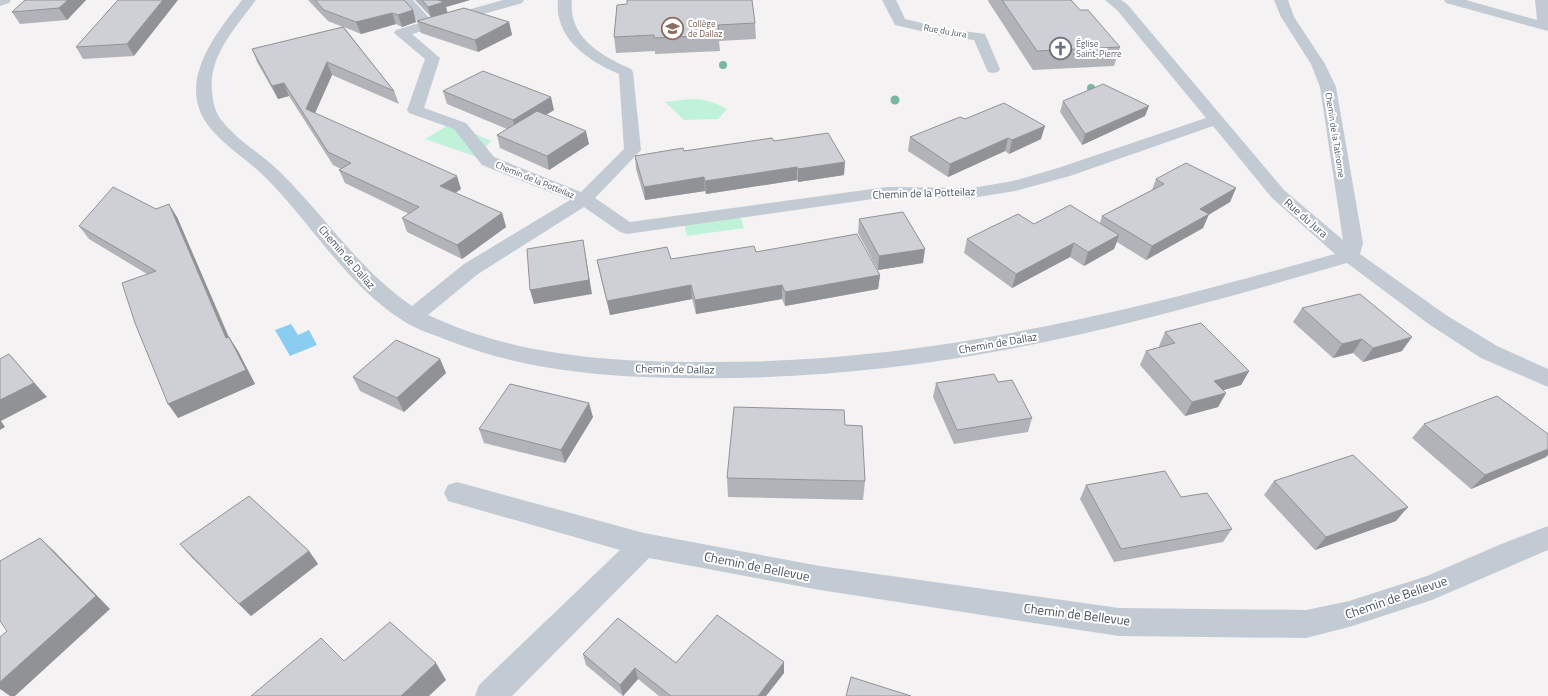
<svg xmlns="http://www.w3.org/2000/svg" width="1548" height="696" font-family="'Titillium Web',sans-serif">
	<rect width="100%" height="100%" fill="#f4f2f2"/>
	<g fill="#c0f2da">
		<path d="M690 99C705 99 714 102 727 109L718 119 684 120 665 102Z"/>
		<polygon points="452,123 491,141 477,157 425,139"/>
		<polygon points="739,212 744,228 687,236 683,220"/>
	</g>
	<polygon fill="#8bcdf0" points="291,324 298,335 309,330 317,345 290,356 275,330"/>
	<g fill="none" stroke-linecap="round" stroke-linejoin="round">
		<g fill="#c2cad3" fill-rule="evenodd">
			<polygon points="0,0 11,0 9,3 0,6"/>
			<path d="M242 0H256C237 26 208 56 212 91 213 102 215 114 223 122 239 142 262 154 280 172 325 216 359 270 412 306L464 264 570 200 482 165 454 129 409 113 407 110 425 59 394 33 396 30 419 23 399 0H413L431 20 503 0H524L522 3 412 34 440 58 424 108 466 123 494 157 581 192 624 149 619 74C588 61 554 38 558 0H572C568 38 602 56 631 69L633 72 641 150 595 198 630 222 887 187 972 188 1013 181 1058 168 1206 118 1117 10 1105 0H1121L1127 4 1284 190 1343 240 1320 87 1311 64 1281 17 1274 0H1288L1294 17 1325 64 1336 87 1363 243 1360 254 1446 315 1497 346 1548 369V387L1481 358 1430 325 1347 263C1236 295 1124 327 1010 349 890 372 767 382 644 377 577 374 509 365 447 340 432 334 415 329 402 320 347 285 313 226 268 180 251 162 228 149 211 129 174 85 214 36 242 0ZM1213 126 1272 198 1335 254C1129 312 926 363 710 362 636 362 560 359 489 338 468 332 448 324 428 315L478 274 584 207 620 232 627 234 887 197 972 198 1015 191 1070 176Z"/>
			<polygon points="882,0 896,0 905,19 942,28 985,34 1000,69 998,72 993,73 988,72 974,40 942,36 895,25"/>
			<polygon points="1444,0 1466,0 1537,20 1535,0 1548,0 1548,31 1446,3"/>
			<polygon points="457,482 644,533 820,566 1119,608 1306,610 1349,601 1427,576 1499,545 1548,526 1548,550 1432,600 1349,627 1306,638 1119,636 820,590 649,558 512,696 475,696 479,685 620,550 448,501 444,493 448,485"/>
		</g>
	</g>
	<g fill="#79b7a0">
		<circle cx="723" cy="65" r="4"/>
		<circle cx="1091" cy="88" r="4"/>
		<circle cx="895" cy="100" r="4.5"/>
	</g>
	<g fill="#b1b3b8">
		<polygon points="25,0 86,0 67,20 20,24 12,12"/>
		<polygon points="118,0 134,56 83,59 76,47"/>
		<polygon points="308,0 404,0 413,10 416,22 402,27 396,24 361,34 344,27 394,91 399,104 332,75 315,113 461,189 455,193 502,213 506,227 462,259 407,232 402,218 409,214 345,183 339,170 341,169 333,165 289,96 278,99 257,62 252,49 343,27 328,21"/>
		<polygon points="415,0 470,0 446,7 447,13 509,22 512,35 478,52 421,33 417,21 431,17"/>
		<polygon points="988,0 1071,0 1080,10 1120,47 1114,66 1033,70 988,1"/>
		<polygon points="617,5 755,23 756,39 719,41 720,51 655,54 655,51 616,53 614,37"/>
		<polygon points="443,91 554,110 546,115 589,144 549,170 500,148 497,135 507,129 447,104"/>
		<polygon points="1063,101 1145,116 1082,145 1060,112"/>
		<polygon points="965,119 1041,139 1009,154 1005,151 948,177 908,151 910,137"/>
		<polygon points="774,141 844,175 798,182 797,180 706,194 705,191 645,200 636,169 635,156 684,151"/>
		<polygon points="1156,179 1236,188 1230,202 1209,214 1203,228 1146,260 1117,242 1114,249 1084,266 1070,257 1012,288 964,253 967,239 1034,224 1100,223 1102,216 1152,190"/>
		<polygon points="156,209 177,217 229,337 238,351 255,384 178,418 147,274 89,239 79,226"/>
		<polygon points="859,219 923,263 878,270 858,233"/>
		<polygon points="756,252 880,275 878,289 785,306 782,299 696,314 692,299 610,315 600,274 597,260 671,259"/>
		<polygon points="1302,308 1402,351 1363,362 1353,353 1333,358 1293,322"/>
		<polygon points="1165,332 1249,371 1241,385 1223,390 1226,393 1218,407 1185,416 1140,365 1146,351 1159,347 1159,346"/>
		<polygon points="440,359 446,373 404,412 360,391 353,377"/>
		<polygon points="936,383 1032,418 1028,432 954,444 933,397"/>
		<polygon points="593,417 565,463 484,443 479,429"/>
		<polygon points="1424,424 1546,457 1471,489 1412,438"/>
		<polygon points="727,478 865,481 863,500 728,497"/>
		<polygon points="1274,481 1396,521 1315,550 1264,495"/>
		<polygon points="1086,485 1181,497 1232,529 1223,542 1114,562 1080,499"/>
		<polygon points="180,544 309,551 318,564 251,616 192,558"/>
		<polygon points="583,654 676,663 784,673 766,696 659,696 638,679 623,696 586,665"/>
	</g>
	<g fill="#909296">
		<polygon points="68,0 86,0 67,20 59,8"/>
		<polygon points="163,0 178,0 134,56 127,44"/>
		<polygon points="432,0 470,0 446,7 448,14 431,18 428,7"/>
		<polygon points="413,10 416,22 402,27 398,15"/>
		<polygon points="392,13 396,24 361,34 356,22"/>
		<polygon points="509,22 512,35 478,52 475,40"/>
		<polygon points="327,62 332,75 311,122 306,109"/>
		<polygon points="284,83 289,96 278,99 272,86"/>
		<polygon points="551,97 554,110 516,133 513,120"/>
		<polygon points="1149,106 1145,116 1082,145 1085,134"/>
		<polygon points="1045,126 1041,139 1009,154 1012,140"/>
		<polygon points="586,131 589,144 549,170 547,156"/>
		<polygon points="1008,138 1005,151 948,177 950,164"/>
		<polygon points="845,162 844,175 798,182 798,169"/>
		<polygon points="797,167 797,180 706,194 705,181"/>
		<polygon points="457,176 461,189 445,200 440,186"/>
		<polygon points="704,177 705,191 645,200 644,187"/>
		<polygon points="1236,188 1230,202 1205,217 1209,214 1203,228 1146,260 1152,246 1200,209"/>
		<polygon points="169,204 177,217 235,352 226,338"/>
		<polygon points="502,213 506,227 462,259 457,245"/>
		<polygon points="1119,235 1114,249 1084,266 1088,252"/>
		<polygon points="583,240 592,294 534,304 530,290"/>
		<polygon points="1074,243 1070,257 1012,288 1016,274"/>
		<polygon points="925,249 923,263 878,270 879,256"/>
		<polygon points="880,275 878,289 785,306 785,292"/>
		<polygon points="691,285 692,299 610,315 607,301"/>
		<polygon points="782,285 782,299 696,314 695,300"/>
		<polygon points="229,337 238,351 255,384 178,418 168,404"/>
		<polygon points="1412,337 1402,351 1363,362 1373,348"/>
		<polygon points="1362,339 1353,353 1333,358 1342,344"/>
		<polygon points="9,354 47,397 1,421 5,427 0,430 0,400"/>
		<polygon points="440,359 446,373 404,412 397,398"/>
		<polygon points="1249,371 1241,385 1207,395 1214,381"/>
		<polygon points="1226,393 1218,407 1185,416 1192,402"/>
		<polygon points="589,403 593,417 565,463 561,450"/>
		<polygon points="1548,449 1548,455 1546,457 1471,489 1485,475"/>
		<polygon points="1408,507 1396,521 1315,550 1326,537"/>
		<polygon points="40,538 54,551 110,609 15,696 10,696 0,689 0,682"/>
		<polygon points="309,551 318,564 251,616 239,604"/>
		<polygon points="784,662 784,673 766,696 758,696"/>
		<polygon points="436,663 446,680 429,696 401,696"/>
		<polygon points="635,668 638,679 623,696 620,685"/>
	</g>
	<g fill="#ced0d6" stroke="#909296">
		<polygon points="25,0 68,0 59,8 12,12"/>
		<polygon points="118,0 163,0 127,44 76,47"/>
		<polygon points="315,0 404,0 413,10 398,15 392,13 356,22 324,10"/>
		<polygon points="422,0 438,0 444,2 428,7"/>
		<polygon points="627,0 752,0 755,23 718,25 719,35 654,38 654,35 614,37 617,5 627,4"/>
		<polygon points="1002,0 1071,0 1080,10 1088,10 1120,47 1037,51"/>
		<polygon points="464,8 509,22 475,40 417,21"/>
		<polygon points="343,27 394,91 327,62 306,109 457,176 440,186 502,213 457,245 402,218 419,207 339,170 351,163 328,152 284,83 272,86 252,49"/>
		<polygon points="483,71 551,97 513,120 443,91"/>
		<polygon points="1103,84 1149,106 1085,134 1063,101"/>
		<polygon points="1004,103 1045,126 1012,140 1008,138 950,164 910,137 960,117 965,119"/>
		<polygon points="537,111 586,131 547,156 497,135"/>
		<polygon points="828,133 845,162 798,169 797,167 705,181 704,177 644,187 635,156 683,148 684,151 772,138 774,141"/>
		<polygon points="1186,163 1236,188 1200,209 1209,214 1152,246 1102,216 1164,184 1156,179"/>
		<polygon points="113,187 156,209 169,204 226,338 229,337 246,370 168,404 135,323 122,283 156,271 79,226"/>
		<polygon points="1070,205 1119,235 1088,252 1074,243 1016,274 967,239 1018,214 1034,224"/>
		<polygon points="903,212 925,249 879,256 859,219"/>
		<polygon points="857,234 880,275 785,292 782,285 695,300 691,285 607,301 597,260 667,247 671,259 754,246 756,252"/>
		<polygon points="583,240 589,280 530,290 527,249"/>
		<polygon points="1360,294 1412,337 1373,348 1362,339 1342,344 1302,308"/>
		<polygon points="1201,323 1249,371 1214,381 1226,393 1192,402 1146,351 1175,343 1165,332"/>
		<polygon points="396,340 440,359 397,398 353,377"/>
		<polygon points="9,354 34,383 0,400 0,359"/>
		<polygon points="994,374 998,382 1012,380 1032,418 957,430 936,383"/>
		<polygon points="510,384 589,403 561,450 479,429"/>
		<polygon points="1497,396 1548,434 1548,449 1485,475 1424,424"/>
		<polygon points="734,407 844,410 845,425 862,426 865,481 727,478"/>
		<polygon points="1353,455 1408,507 1326,537 1274,481"/>
		<polygon points="1165,471 1181,497 1207,493 1232,529 1121,549 1086,485"/>
		<polygon points="249,496 309,551 239,604 180,544"/>
		<polygon points="40,538 96,596 0,682 0,637 7,631 0,621 0,561"/>
		<polygon points="717,615 784,662 758,696 671,696 635,668 620,685 583,654 618,618 676,663"/>
		<polygon points="390,622 436,663 401,696 251,696 321,638 344,661"/>
		<polygon points="851,677 911,696 846,696"/>
	</g>
	<defs>
		<symbol id="school-ring" viewBox="-11 -11 22 22"><circle r="9.5" fill="#fff" stroke="#8d6e63" stroke-width="1.5"/><path d="M0-5L7-2L0 1L-7-2ZM-4 1L0 2.5L4 1V4Q0 6-4 4Z" fill="#8d6e63"/></symbol>
		<symbol id="church-ring" viewBox="-11 -11 22 22"><circle r="9.5" fill="#fff" stroke="#6b7280" stroke-width="1.5"/><path d="M-1.2-6h2.4v3.5h3.3v2.4h-3.3V6h-2.4V-.1h-3.3v-2.4h3.3Z" fill="#6b7280"/></symbol>
	</defs>
	<g fill-rule="evenodd">
		<use href="#school-ring" x="660" y="16" width="25" height="25"/>
		<use href="#church-ring" x="1048" y="36" width="25" height="25"/>
	</g>
	<g text-anchor="middle" stroke-width="4" stroke-linejoin="round" paint-order="stroke">
		<g font-size="9" fill="#785e54" stroke="#fff" text-anchor="start">
			<text x="688" y="27">Collège<tspan x="688" dy="10">de Dallaz</tspan></text>
		</g>
		<g font-size="9" fill="#485260" stroke="#fff">
			<text transform="translate(945 31) rotate(10)" y="3">Rue du Jura</text>
			<text transform="translate(1335 135) rotate(81)" y="3">Chemin de la Tatironne</text>
			<text transform="translate(535 180) rotate(22)" y="3">Chemin de la Potteilaz</text>
		</g>
		<g font-size="9" fill="#5b616d" stroke="#fff" text-anchor="start">
			<text x="1076" y="47">Église<tspan x="1076" dy="10">Saint-Pierre</tspan></text>
		</g>
		<g font-size="11" fill="#485260" stroke="#fff">
			<text transform="translate(924 193) rotate(-2)" y="4">Chemin de la Potteilaz</text>
			<text transform="translate(1306 218) rotate(41)" y="4">Rue du Jura</text>
			<text transform="translate(347 257) rotate(49)" y="4">Chemin de Dallaz</text>
			<text transform="translate(998 343) rotate(-10)" y="4">Chemin de Dallaz</text>
			<text transform="translate(675 369) rotate(1)" y="4">Chemin de Dallaz</text>
		</g>
		<g font-size="13" fill="#485260" stroke="#fff">
			<text transform="translate(757 566) rotate(11)" y="5">Chemin de Bellevue</text>
			<text transform="translate(1396 597) rotate(-19)" y="5">Chemin de Bellevue</text>
			<text transform="translate(1077 614) rotate(7)" y="5">Chemin de Bellevue</text>
		</g>
	</g>
</svg>
